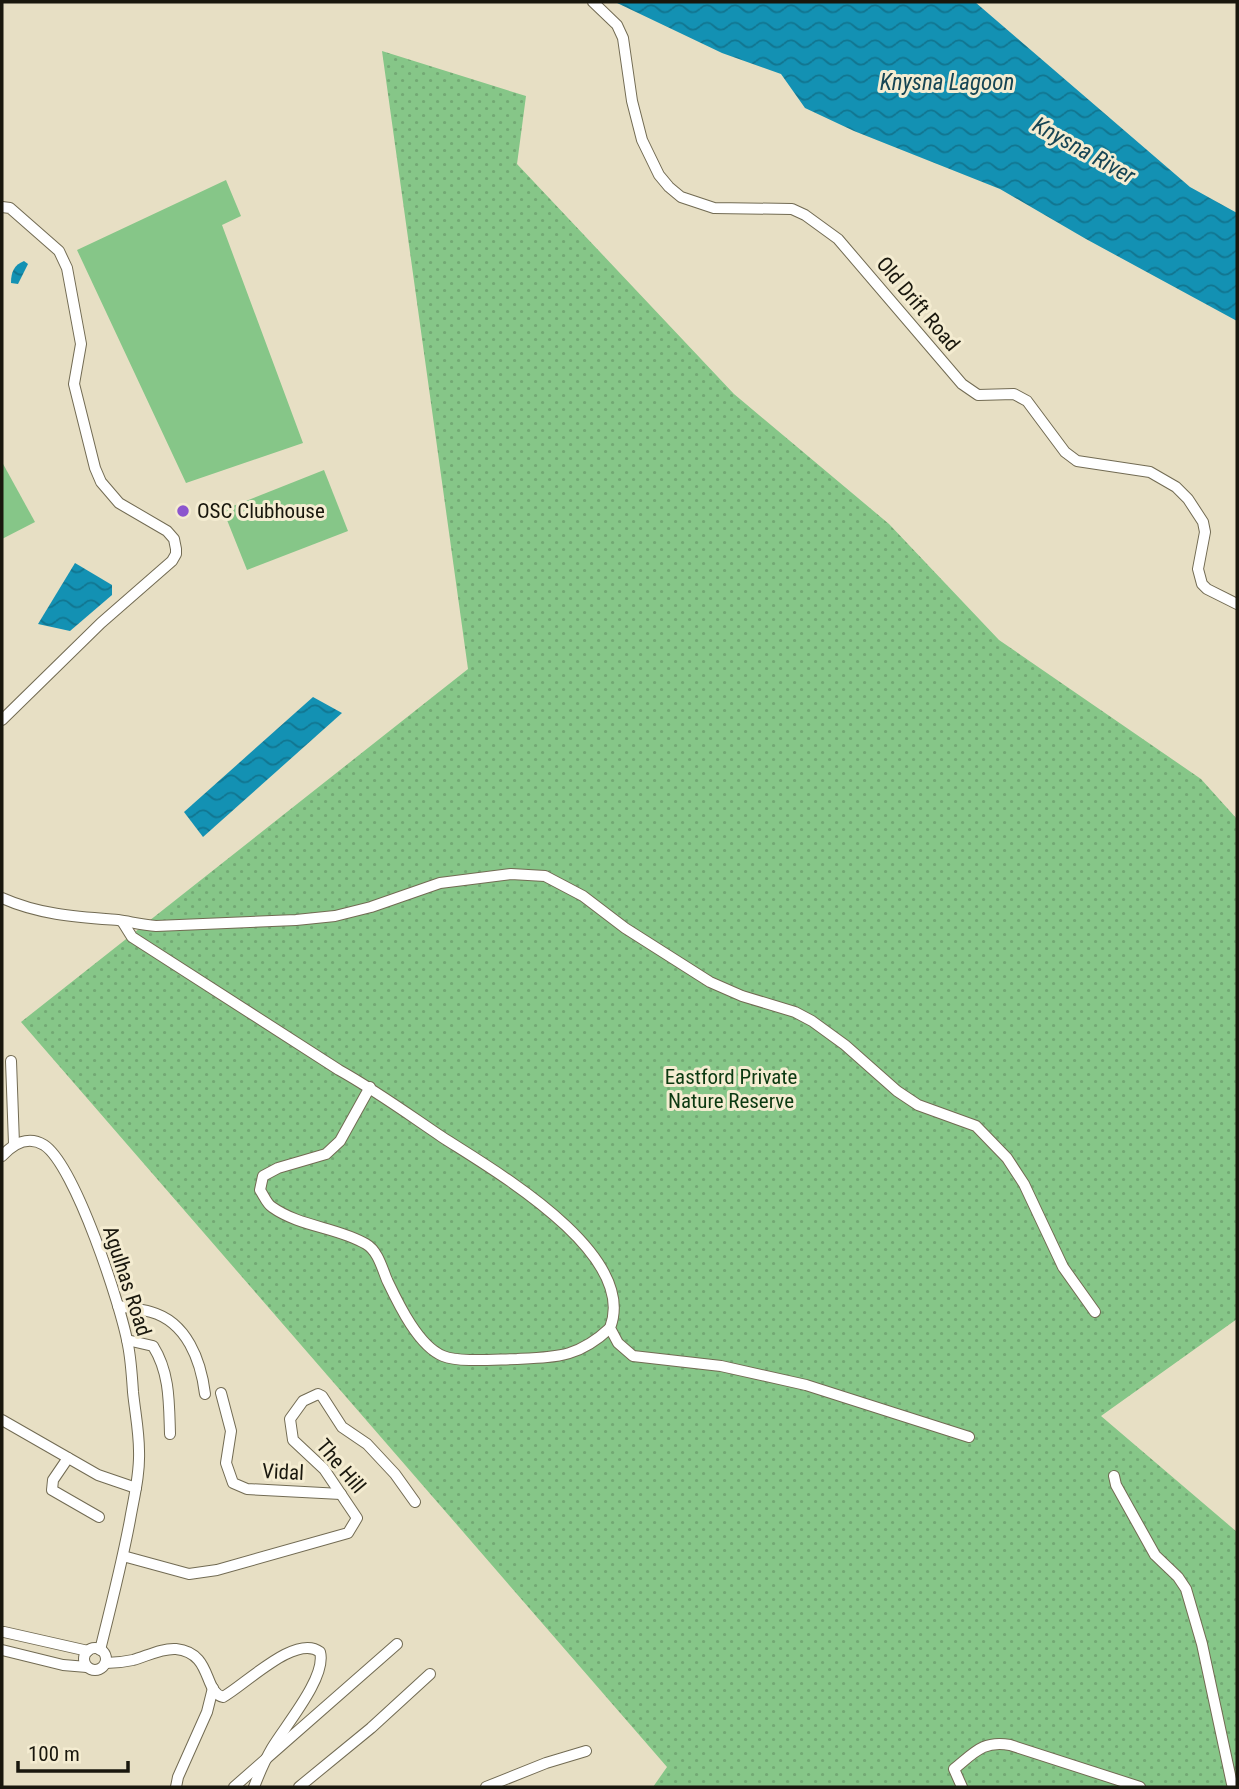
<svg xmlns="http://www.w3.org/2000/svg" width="1239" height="1789" font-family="'Roboto Condensed',sans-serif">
	<defs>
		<pattern id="park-dots" width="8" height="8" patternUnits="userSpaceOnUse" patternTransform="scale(1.75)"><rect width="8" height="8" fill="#86c688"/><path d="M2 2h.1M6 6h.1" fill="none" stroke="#73a974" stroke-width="1.8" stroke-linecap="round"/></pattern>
		<pattern id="water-waves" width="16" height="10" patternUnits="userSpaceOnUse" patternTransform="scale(1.75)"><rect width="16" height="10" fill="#1391b3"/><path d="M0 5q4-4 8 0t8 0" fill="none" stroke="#117590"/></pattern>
	</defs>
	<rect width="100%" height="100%" fill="#e7dfc4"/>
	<g fill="#86c688">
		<polygon points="226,180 241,216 222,225 303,443 186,483 77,250"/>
		<polygon points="2,462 35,522 2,539"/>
		<polygon points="324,470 348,531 247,570 223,510"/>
	</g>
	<polygon fill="url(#park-dots)" points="382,51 526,96 517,164 734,394 889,524 999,640 1201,779 1237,819 1237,1319 1101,1416 1237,1532 1237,1787 653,1787 667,1767 21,1022 468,669"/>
	<g fill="url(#water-waves)">
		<polygon points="615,2 975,2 1190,187 1237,213 1237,321 1086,239 1000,189 854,131 805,108 781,74 722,53"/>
		<path d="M24 261 28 264 18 284 11 283C11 272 14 265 24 261Z"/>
		<polygon points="75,563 112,585 112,595 70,631 38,624"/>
		<polygon points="313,697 342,713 203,837 184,812"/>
	</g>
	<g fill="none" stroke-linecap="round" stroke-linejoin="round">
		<defs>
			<g id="minor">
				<polyline points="593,2 617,25 623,38 632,101 642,140 659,175 669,187 681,197 714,208 792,209 805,215 838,239 962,384 978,395 1014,394 1027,401 1065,452 1077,461 1150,472 1176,487 1188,499 1203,522 1205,532 1198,569 1202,584 1207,589 1237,604"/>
				<polyline points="2,207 10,208 59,251 67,268 81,344 74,384 95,468 101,482 119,503 167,531 174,539 176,549 176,554 172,561 101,623 2,720"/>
				<path d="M2 898C40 915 78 917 118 920 131 922 143 925 156 926L296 920 335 916 371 907 440 883 511 874 545 876 583 896 625 928 710 982 742 996 795 1012 812 1021 845 1045 897 1091 918 1105 976 1126 1007 1158 1024 1184 1063 1267 1095 1312"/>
				<path d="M122 921 132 937 339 1070C375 1090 408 1114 442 1137 493 1170 639 1253 610 1328L618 1343 633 1356 721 1366 806 1385 969 1437"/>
				<polyline points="11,1061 14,1144"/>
				<path d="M370 1087 340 1141 326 1154 278 1168 263 1176 260 1190C264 1196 267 1204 272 1207 300 1227 337 1227 366 1244 378 1251 382 1268 387 1280 398 1303 418 1346 443 1356 460 1363 499 1359 517 1359 558 1357 579 1357 610 1328"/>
				<path d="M2 1156C13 1144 28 1135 44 1145 75 1165 121 1306 128 1345 131 1360 132 1377 133 1392 135 1412 139 1431 139 1451 140 1474 134 1497 130 1520 122 1563 111 1606 100 1650"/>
				<path d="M118 1306C129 1308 140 1309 151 1312 187 1322 201 1361 205 1394"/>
				<path d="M127 1340 153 1346C170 1373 169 1403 170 1434"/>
				<polyline points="221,1393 231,1431 226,1463 233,1483 247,1489 341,1494"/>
				<polyline points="2,1420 98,1475 136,1488"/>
				<polyline points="68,1458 53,1480 52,1490 99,1517"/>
				<polyline points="1114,1476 1116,1485 1155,1555 1178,1577 1186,1589 1202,1644 1232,1784"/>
				<polyline points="123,1556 189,1574 217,1570 348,1533 357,1518 324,1469 293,1440 290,1419 303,1401 318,1394 322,1396 342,1427 367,1444 395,1474 415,1502"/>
				<polyline points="4,1632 88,1651"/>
				<circle cx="95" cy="1659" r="11"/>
				<polyline points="2,1650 63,1665 87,1667"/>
				<path d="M106 1663C115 1663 124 1662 133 1660 147 1656 162 1648 176 1649 213 1653 203 1692 223 1697 245 1685 296 1633 320 1652 327 1677 285 1726 272 1748 265 1760 259 1774 254 1787"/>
				<polyline points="176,1787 178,1777 207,1712 213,1688"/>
				<polyline points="234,1787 397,1644"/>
				<polyline points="299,1787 371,1728 430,1674"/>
				<polyline points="486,1787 546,1763 586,1751"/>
				<path d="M962 1787 954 1769C974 1753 983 1740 1010 1745L1140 1787"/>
			</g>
		</defs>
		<use href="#minor" stroke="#726b53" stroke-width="12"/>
		<use href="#minor" stroke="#fff" stroke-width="10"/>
	</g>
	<circle fill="#8c56ce" stroke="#f4ecd1" stroke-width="2.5" cx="183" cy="511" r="7"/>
	<g text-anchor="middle" stroke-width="6" stroke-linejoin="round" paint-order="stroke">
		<g font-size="21" fill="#19170d" stroke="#f4ecd1">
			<text transform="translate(918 304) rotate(50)" y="7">Old Drift Road</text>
			<text transform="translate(127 1281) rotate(72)" y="7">Agulhas Road</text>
			<text transform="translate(341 1466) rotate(50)" y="7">The Hill</text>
			<text transform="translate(283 1472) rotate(3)" y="7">Vidal</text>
		</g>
		<g font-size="21" fill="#19170d" stroke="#f4ecd1" text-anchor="start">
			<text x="197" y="518">OSC Clubhouse</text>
		</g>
		<g font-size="21" fill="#0b3911" stroke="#f4ecd1">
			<text x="731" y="1084">Eastford Private<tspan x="731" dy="24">Nature Reserve</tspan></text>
		</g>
		<g font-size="23" font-style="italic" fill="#164554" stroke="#f4ecd1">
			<text x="947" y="90">Knysna Lagoon</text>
			<text transform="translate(1084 150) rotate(29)" y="8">Knysna River</text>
		</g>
	</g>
	<rect width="1239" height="1789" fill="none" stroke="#19170d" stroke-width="7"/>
	<path d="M18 1761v10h110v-10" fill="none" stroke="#19170d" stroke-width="3.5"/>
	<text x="28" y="1761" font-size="21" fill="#19170d" stroke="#f4ecd1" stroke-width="5" paint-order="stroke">100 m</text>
</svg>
